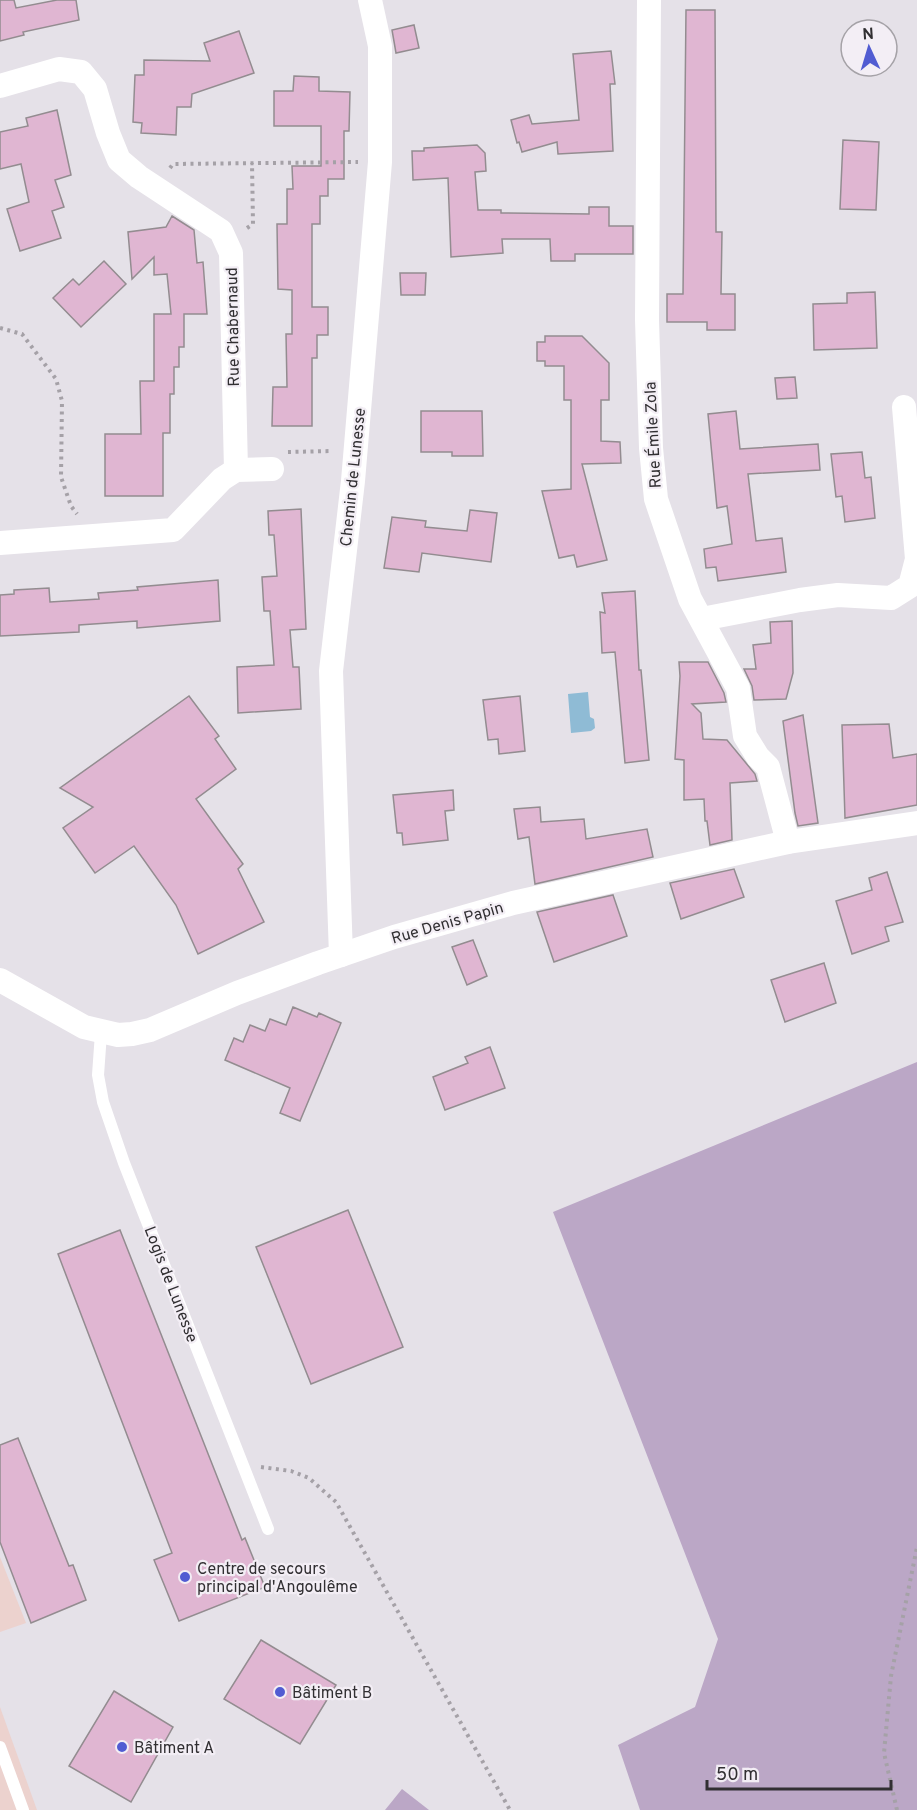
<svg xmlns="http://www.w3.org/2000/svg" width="917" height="1810" font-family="Overpass,sans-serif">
	<rect width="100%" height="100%" fill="#e5e1e8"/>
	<g fill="#ecd2ce">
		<polygon points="0,1557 26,1623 0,1632"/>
		<polygon points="0,1707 32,1796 37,1810 0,1810"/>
	</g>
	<g fill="#bba7c6">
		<polygon points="917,1062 917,1810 640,1810 618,1745 695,1707 718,1639 553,1212"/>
		<polygon points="402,1789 429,1810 385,1810"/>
	</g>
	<polygon fill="#8fbbd5" points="588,692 590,717 594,719 595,728 591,731 571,733 568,694"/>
	<g fill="#e0b6d2" stroke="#938c90" stroke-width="1.5">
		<polygon points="0,0 14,0 16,8 57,0 76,0 79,20 23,32 24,35 0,41"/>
		<polygon points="686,10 715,10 716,232 722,232 721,294 735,294 735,330 707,330 707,322 667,322 667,294 683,294"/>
		<polygon points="414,25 419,48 396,53 392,30"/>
		<polygon points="239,31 254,73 192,94 191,107 177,107 176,135 141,133 142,123 133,122 135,75 144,75 144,60 210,61 204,43"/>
		<polygon points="611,51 615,84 610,84 613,151 558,154 557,142 522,152 519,142 517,143 511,120 529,115 532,124 579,120 573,54"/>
		<polygon points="294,76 319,77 319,91 350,92 349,131 344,131 344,179 328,179 328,196 320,196 320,224 312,224 312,307 328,307 328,335 317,335 317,358 312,358 312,426 272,426 273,387 287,387 286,334 292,334 292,290 278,289 277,224 287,224 287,189 293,189 292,166 321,166 321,126 274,126 274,91 293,91"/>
		<polygon points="57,110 71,175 55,180 64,207 52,211 61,238 20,251 7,209 29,202 21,164 0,169 0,132 28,126 26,118"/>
		<polygon points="843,140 879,142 876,210 840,209"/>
		<polygon points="477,145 485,153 486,171 475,172 478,210 501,210 501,213 589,214 589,207 609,207 609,226 633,226 633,254 575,254 575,261 551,261 550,239 502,239 503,253 451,257 448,178 413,180 412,151 424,151 424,148"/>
		<polygon points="172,216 194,230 197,263 203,262 207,314 184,314 184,347 179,347 179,367 174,367 174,394 170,394 170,433 163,433 163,496 105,496 105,434 141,434 140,381 154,381 154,314 171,314 167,274 154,275 154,257 132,279 128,232 166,227"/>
		<polygon points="104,261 126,284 81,327 53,298 73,279 79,285"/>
		<polygon points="400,273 426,273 425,295 401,295"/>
		<polygon points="875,292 877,348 814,350 813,304 847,303 847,293"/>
		<polygon points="545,336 582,336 609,363 609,400 601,400 601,441 620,442 621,463 582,464 607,560 577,567 574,555 559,558 542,491 571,489 571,400 564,400 564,366 545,366 545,361 537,361 537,342 545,342"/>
		<polygon points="795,377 797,398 777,399 775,378"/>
		<polygon points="421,411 482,411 483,456 452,456 452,452 421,452"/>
		<polygon points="736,411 740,449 818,444 820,470 748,474 756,541 782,538 786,572 718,581 716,567 706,568 704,549 732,544 727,506 717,508 708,414"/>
		<polygon points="862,452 865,478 871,477 875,518 845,522 842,496 836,497 831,454"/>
		<polygon points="301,509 306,629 290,630 293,667 299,667 301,709 238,713 237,667 274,665 270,611 264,611 262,577 277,576 274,535 269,535 268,511"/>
		<polygon points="470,510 497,513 491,562 422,553 419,572 384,568 392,517 426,521 425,527 467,531"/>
		<polygon points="218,580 220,621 137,628 137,621 79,625 79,632 0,636 0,595 14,594 14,590 49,588 50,602 99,599 98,593 138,590 137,587"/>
		<polygon points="635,591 639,670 641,670 649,760 625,763 615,652 602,653 600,612 605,613 602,593"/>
		<polygon points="792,621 793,673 786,699 754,700 752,686 744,669 756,669 753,645 771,643 770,622"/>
		<polygon points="679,662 708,662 724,693 726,702 692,704 701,713 703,739 727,740 755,774 757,781 730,783 732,840 710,845 707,821 705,821 704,799 684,800 684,760 675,759 680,676"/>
		<polygon points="189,696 219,736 215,739 236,769 196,799 243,864 238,869 264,922 198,954 176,905 134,846 95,873 63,828 93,807 60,788"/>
		<polygon points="520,696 525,751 499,754 498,739 488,740 483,700"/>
		<polygon points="803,715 818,823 798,826 795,813 783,721"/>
		<polygon points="889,724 893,758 917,754 917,805 845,818 842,725"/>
		<polygon points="453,790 454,810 445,811 448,840 403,845 402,833 397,833 393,795"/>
		<polygon points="540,807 541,822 584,819 586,839 647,829 653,857 535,884 529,837 518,839 514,809"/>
		<polygon points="734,869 744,897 681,919 670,883"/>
		<polygon points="887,872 903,922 885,927 889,941 852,954 836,901 872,890 869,878"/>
		<polygon points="613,895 627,936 554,962 537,912"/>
		<polygon points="473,940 487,976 467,985 452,947"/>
		<polygon points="824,963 836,1003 785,1022 771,980"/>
		<polygon points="293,1007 317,1017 319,1013 341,1023 300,1121 280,1113 290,1088 225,1060 234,1038 243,1042 250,1025 265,1031 270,1019 286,1025"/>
		<polygon points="490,1047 505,1088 445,1110 433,1077 468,1063 465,1057"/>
		<polygon points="348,1210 403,1347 311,1384 256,1247"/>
		<polygon points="120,1230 242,1540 245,1538 265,1587 179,1621 154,1560 172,1553 58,1254"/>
		<polygon points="18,1438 69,1566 73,1565 86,1600 31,1623 0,1542 0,1445"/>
		<polygon points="261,1640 336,1685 300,1744 224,1699"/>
		<polygon points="114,1691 173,1727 131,1802 69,1766"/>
	</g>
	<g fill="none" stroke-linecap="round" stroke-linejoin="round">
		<g stroke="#a5a1a7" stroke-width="4" stroke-dasharray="3 4.5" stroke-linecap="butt">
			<polyline points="170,168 173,164 358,162"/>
			<polyline points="247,228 253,224 252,163"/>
			<polyline points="0,328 22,334 56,379 62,401 61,477 71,506 77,514"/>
			<polyline points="288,452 331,451"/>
			<polyline points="261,1467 291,1471 309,1478 336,1502 510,1810"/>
			<polyline points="897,1810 884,1753 891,1676 917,1547"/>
		</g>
		<g stroke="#fff" stroke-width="12">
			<polyline points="101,1033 98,1075 103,1102 124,1163 268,1529"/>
			<polyline points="0,1747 23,1810"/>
		</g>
		<g stroke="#fff" stroke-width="24">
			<polyline points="649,0 647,320 651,448 656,499 690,599 738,688 745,736 758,757 768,767 788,842"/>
			<polyline points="0,86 59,69 81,72 95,89 108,133 119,160 139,177 221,231 231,253 236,470"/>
			<polyline points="0,543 173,530 222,479 236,470 272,469"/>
			<polyline points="702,619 800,600 838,595 891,598 910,586 917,559 904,407"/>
			<polyline points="341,955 331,671 353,481 380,162 380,46 370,0"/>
			<polyline points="0,980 84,1027 118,1035 132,1034 150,1030 237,993 318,963 394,937 513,903 788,842 917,823"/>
		</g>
	</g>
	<g fill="#515cd2" stroke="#f3eef5" stroke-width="2">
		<circle cx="185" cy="1577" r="6"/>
		<circle cx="280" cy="1692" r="6"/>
		<circle cx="122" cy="1747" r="6"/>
	</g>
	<g text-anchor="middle" stroke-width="4.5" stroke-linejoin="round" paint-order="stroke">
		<g font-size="16" fill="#312f32" stroke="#f3eef5">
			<text transform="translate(232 327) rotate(-91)" y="6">Rue Chabernaud</text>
			<text transform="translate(652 435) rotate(-93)" y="6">Rue Émile Zola</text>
			<text transform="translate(352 477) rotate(-84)" y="6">Chemin de Lunesse</text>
			<text transform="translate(447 922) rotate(-16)" y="6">Rue Denis Papin</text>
			<text transform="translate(172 1284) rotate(69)" y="6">Logis de Lunesse</text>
		</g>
		<g font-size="16" fill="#312f32" stroke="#f3eef5" text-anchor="start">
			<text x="197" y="1574">Centre de secours<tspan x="197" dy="18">principal d'Angoulême</tspan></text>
			<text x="292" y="1698">Bâtiment B</text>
			<text x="134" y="1753">Bâtiment A</text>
		</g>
	</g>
	<g transform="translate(869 48) rotate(356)"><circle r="28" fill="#f3eef5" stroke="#a5a2a7" stroke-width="1.5"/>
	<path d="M0-4.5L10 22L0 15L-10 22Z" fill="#515cd2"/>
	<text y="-9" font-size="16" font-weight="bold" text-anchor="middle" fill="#312f32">N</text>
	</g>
	<path d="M707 1780v9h184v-9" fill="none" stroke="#312f32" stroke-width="3"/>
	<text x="716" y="1780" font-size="18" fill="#312f32" stroke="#f3eef5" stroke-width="4.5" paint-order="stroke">50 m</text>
</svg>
